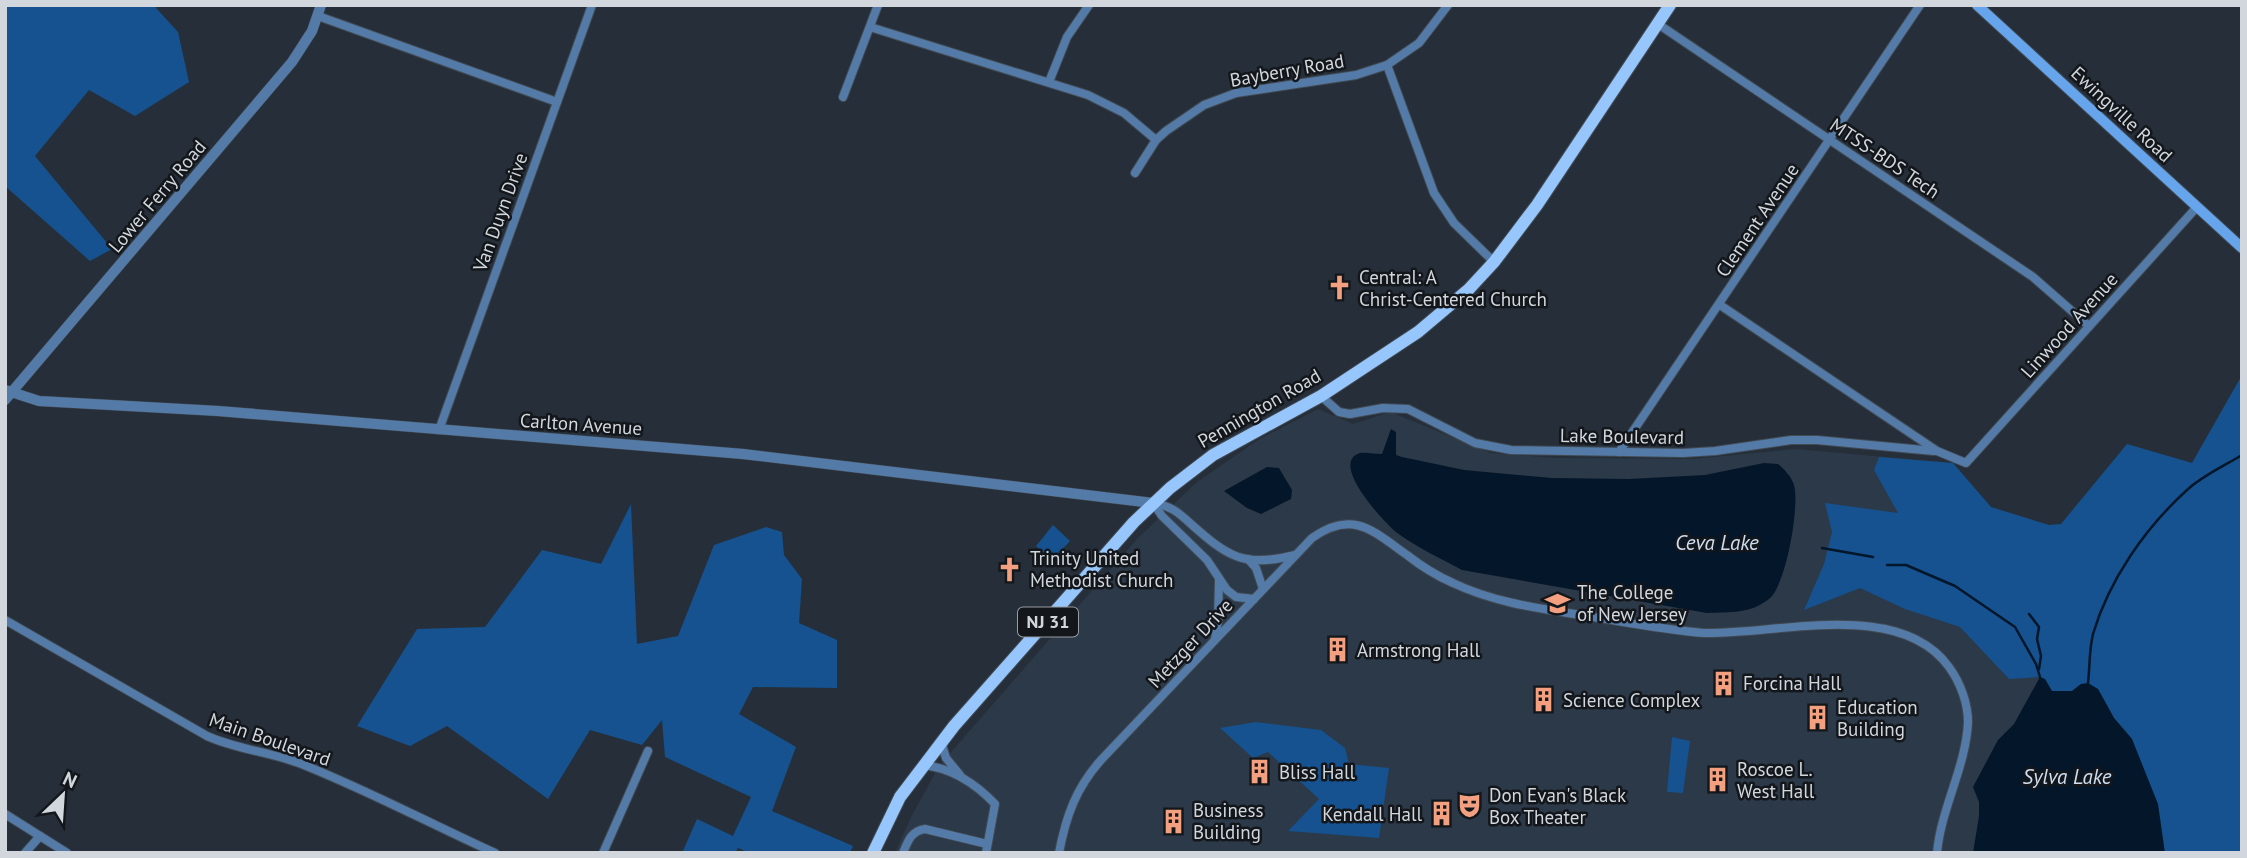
<svg xmlns="http://www.w3.org/2000/svg" width="2247" height="858" font-family="'PT Sans',sans-serif">
	<rect width="100%" height="100%" fill="#262f39"/>
	<polygon fill="#2c3948" points="1318,409 1353,424 1390,412 1491,453 1554,458 1693,459 1795,449 1953,463 2207,853 895,853 911,817 939,766 1137,539 1197,482 1258,440"/>
	<g fill="#15528f">
		<polygon points="5,5 158,5 156,8 178,32 189,82 135,116 89,90 35,156 112,249 90,261 5,186"/>
		<polygon points="2242,375 2242,853 2165,853 2132,739 2114,718 2098,689 2081,684 2072,691 2052,691 2040,677 2009,679 1960,627 1905,609 1860,588 1804,610 1824,564 1832,532 1825,503 1898,513 1874,470 1879,457 1953,463 1991,507 2049,525 2061,524 2127,444 2192,463"/>
		<polygon points="631,504 637,644 678,636 714,545 766,527 782,532 784,555 802,579 799,623 837,640 837,688 753,687 739,714 796,747 772,811 853,846 850,853 750,853 738,848 735,853 682,853 697,819 733,836 751,797 665,757 662,720 642,745 590,730 548,799 447,726 410,746 357,726 417,629 485,627 542,550 601,564"/>
		<polygon points="1053,525 1070,541 1052,560 1036,546"/>
		<polygon points="1256,722 1321,730 1345,748 1349,764 1389,768 1379,838 1288,831 1319,799 1268,752 1253,758 1220,728"/>
		<polygon points="1672,737 1690,741 1683,793 1667,792"/>
	</g>
	<g fill="#04162a">
		<path d="M1391 429 1396 432V455L1402 457 1464 470 1552 478 1629 479 1705 475 1764 463 1778 464C1785 470 1791 476 1794 485 1800 505 1786 586 1769 599 1750 614 1730 612 1707 613L1462 570C1440 558 1416 547 1396 532 1385 523 1328 463 1360 453 1366 452 1375 454 1382 454Z"/>
		<polygon points="1267,467 1279,468 1292,490 1291,499 1261,514 1247,508 1224,491"/>
		<polygon points="2040,677 2045,679 2052,691 2072,691 2081,684 2088,683 2098,689 2114,718 2132,739 2158,804 2165,853 1973,853 1979,816 1979,802 1973,787 1998,740 2014,724"/>
	</g>
	<g fill="none" stroke-linecap="round" stroke-linejoin="round">
		<g stroke="#04162a" stroke-width="2.5">
			<polyline points="1822,548 1873,557"/>
			<polyline points="1887,565 1906,565 1955,586 2015,627 2036,664 2040,677"/>
			<polyline points="2029,614 2039,627 2037,639 2041,656 2039,669"/>
			<path d="M2088 683C2090 666 2089 650 2093 634 2109 580 2145 528 2187 490 2202 476 2224 466 2242 455"/>
		</g>
		<defs>
			<g id="minor">
				<polyline points="318,16 557,102"/>
				<polyline points="1658,24 2033,277 2089,326"/>
				<polyline points="870,27 1088,95 1124,113 1156,140"/>
				<polyline points="1387,65 1434,193 1454,223 1494,262"/>
				<polyline points="1049,82 1067,37 1089,5"/>
				<polyline points="843,97 878,5"/>
				<polyline points="1135,173 1156,140 1166,131 1204,105 1236,93 1356,75 1387,65 1419,43 1448,5"/>
				<polyline points="1720,305 1937,451 1966,463 2196,208"/>
				<polyline points="1321,396 1339,412 1350,414 1383,408 1408,409 1475,443 1511,450 1683,453 1715,451 1791,440 1817,440 1934,451"/>
				<polyline points="439,430 592,5"/>
				<polyline points="1619,452 1920,5"/>
				<path d="M1153 503C1171 506 1178 512 1191 524 1228 557 1244 568 1295 555"/>
				<polyline points="1153,503 1162,516 1207,560 1227,590 1236,597 1254,599"/>
				<polyline points="1248,559 1256,568 1263,589"/>
				<path d="M5 620 207 736C238 750 272 752 304 765 369 791 431 824 495 853"/>
				<polyline points="1215,639 1218,621 1219,580"/>
				<polyline points="941,742 946,758 960,775"/>
				<path d="M923 765C952 768 975 783 995 804L986 853"/>
				<polyline points="5,814 67,853"/>
				<polyline points="25,853 40,836"/>
				<polyline points="603,853 648,751"/>
				<path d="M903 853C908 841 911 831 925 829L987 844"/>
				<path d="M1059 853C1066 816 1076 788 1101 760L1312 538C1353 509 1373 531 1407 555 1421 566 1437 576 1453 583 1497 604 1545 609 1593 617 1630 623 1667 630 1704 633 1776 635 1899 598 1949 667 1960 682 1968 703 1968 722 1966 767 1941 808 1937 853"/>
			</g>
			<g id="tertiary">
				<polyline points="5,390 39,401 218,411 743,454 1153,503"/>
				<polyline points="5,400 292,62 312,31 321,5"/>
			</g>
			<polyline id="secondary" points="1977,5 2242,248"/>
			<polyline id="primary" points="873,853 900,797 954,726 1134,522 1170,488 1213,455 1321,396 1418,332 1469,289 1494,262 1537,205 1670,5"/>
		</defs>
		<use href="#minor" stroke="#414a53" stroke-width="10"/>
		<use href="#tertiary" stroke="#414a53" stroke-width="11"/>
		<use href="#secondary" stroke="#414a53" stroke-width="12"/>
		<use href="#primary" stroke="#414a53" stroke-width="14"/>
		<use href="#minor" stroke="#547ba7" stroke-width="8"/>
		<use href="#tertiary" stroke="#547ba7" stroke-width="10"/>
		<use href="#secondary" stroke="#66a5ec" stroke-width="10"/>
		<use href="#primary" stroke="#96c6fc" stroke-width="12"/>
	</g>
	<defs>
		<symbol id="church-bare" viewBox="-9 -9 18 18"><path d="M-1.2-6h2.4v3.5h3.3v2.4h-3.3V6h-2.4V-.1h-3.3v-2.4h3.3Z" fill="#f2a080" stroke="#13171b" stroke-width="2.5" paint-order="stroke"/></symbol>
		<symbol id="university-bare" viewBox="-9 -9 18 18"><path d="M0-5L7-2L0 1L-7-2ZM-4 1L0 2.5L4 1V4Q0 6-4 4Z" fill="#f2a080" stroke="#13171b" stroke-width="2.5" paint-order="stroke"/></symbol>
		<symbol id="building-bare" viewBox="-9 -9 18 18"><path d="M-4-6H4V6H1V3H-1V6H-4ZM-2.5-4.3h1.7v1.8h-1.7ZM.8-4.3h1.7v1.8H.8ZM-2.5-1h1.7V.8h-1.7ZM.8-1h1.7V.8H.8Z" fill="#f2a080" stroke="#13171b" stroke-width="2.5" paint-order="stroke"/></symbol>
		<symbol id="theatre-bare" viewBox="-9 -9 18 18"><path d="M-5-5.5Q0-4 5-5.5V0Q5 5 0 6Q-5 5-5 0ZM-3.3-2.5H-1v1.5H-3.3ZM1-2.5H3.3v1.5H1ZM-2.8 1Q0 5.5 2.8 1Z" fill="#f2a080" stroke="#13171b" stroke-width="2.5" paint-order="stroke"/></symbol>
	</defs>
	<g fill-rule="evenodd">
		<use href="#church-bare" x="1322" y="270" width="35" height="35"/>
		<use href="#church-bare" x="992" y="552" width="35" height="35"/>
		<use href="#university-bare" x="1540" y="586" width="35" height="35"/>
		<use href="#building-bare" x="1320" y="632" width="35" height="35"/>
		<use href="#building-bare" x="1706" y="666" width="35" height="35"/>
		<use href="#building-bare" x="1526" y="682" width="35" height="35"/>
		<use href="#building-bare" x="1800" y="700" width="35" height="35"/>
		<use href="#building-bare" x="1242" y="754" width="35" height="35"/>
		<use href="#building-bare" x="1700" y="762" width="35" height="35"/>
		<use href="#theatre-bare" x="1452" y="788" width="35" height="35"/>
		<use href="#building-bare" x="1424" y="796" width="35" height="35"/>
		<use href="#building-bare" x="1156" y="804" width="35" height="35"/>
	</g>
	<g text-anchor="middle" stroke-width="5" stroke-linejoin="round" paint-order="stroke">
		<rect fill="#13171b" stroke="#989da3" stroke-width="2" x="1018" y="607.5" width="60" height="29" rx="5"/>
		<g font-size="18" font-weight="bold" fill="#d1d7dd">
			<text x="1048" y="628">NJ 31</text>
		</g>
		<g font-size="19" fill="#d1d7dd" stroke="#13171b">
			<text transform="translate(1287 70) rotate(-10)" y="7">Bayberry Road</text>
			<text transform="translate(2122 114) rotate(43)" y="7">Ewingville Road</text>
			<text transform="translate(1885 158) rotate(34)" y="7">MTSS-BDS Tech</text>
			<text transform="translate(157 196) rotate(-50)" y="7">Lower Ferry Road</text>
			<text transform="translate(500 212) rotate(-70)" y="7">Van Duyn Drive</text>
			<text transform="translate(1757 220) rotate(-56)" y="7">Clement Avenue</text>
			<text transform="translate(2069 325) rotate(-48)" y="7">Linwood Avenue</text>
			<text transform="translate(1259 408) rotate(-30)" y="7">Pennington Road</text>
			<text transform="translate(581 424) rotate(4)" y="7">Carlton Avenue</text>
			<text transform="translate(1622 436) rotate(1)" y="7">Lake Boulevard</text>
			<text transform="translate(1190 643) rotate(-47)" y="7">Metzger Drive</text>
			<text transform="translate(270 739) rotate(19)" y="7">Main Boulevard</text>
		</g>
		<g font-size="19" fill="#d1d7dd" stroke="#13171b" text-anchor="start">
			<text x="1359" y="284">Central: A<tspan x="1359" dy="22">Christ-Centered Church</tspan></text>
			<text x="1030" y="565">Trinity United<tspan x="1030" dy="22">Methodist Church</tspan></text>
			<text x="1577" y="599">The College<tspan x="1577" dy="22">of New Jersey</tspan></text>
			<text x="1357" y="657">Armstrong Hall</text>
			<text x="1743" y="690">Forcina Hall</text>
			<text x="1563" y="707">Science Complex</text>
			<text x="1837" y="714">Education<tspan x="1837" dy="22">Building</tspan></text>
			<text x="1737" y="776">Roscoe L.<tspan x="1737" dy="22">West Hall</tspan></text>
			<text x="1279" y="779">Bliss Hall</text>
			<text x="1489" y="802">Don Evan's Black<tspan x="1489" dy="22">Box Theater</tspan></text>
			<text x="1193" y="817">Business<tspan x="1193" dy="22">Building</tspan></text>
			<text x="1422" y="821" text-anchor="end">Kendall Hall</text>
		</g>
		<g font-size="21" font-style="italic" fill="#cedef0" stroke="#13171b">
			<text x="1717" y="550">Ceva Lake</text>
			<text x="2067" y="784">Sylva Lake</text>
		</g>
	</g>
	<rect width="2247" height="858" fill="none" stroke="#d1d7dd" stroke-width="14"/>
	<g transform="translate(63 795) rotate(25)" stroke="#13171b" stroke-width="5" paint-order="stroke">
	<path d="M0-5L12 26L0 18L-12 26Z" fill="#d1d7dd"/>
	<text y="-10" font-size="19" font-weight="bold" text-anchor="middle" fill="#d1d7dd">N</text>
	</g>
</svg>
